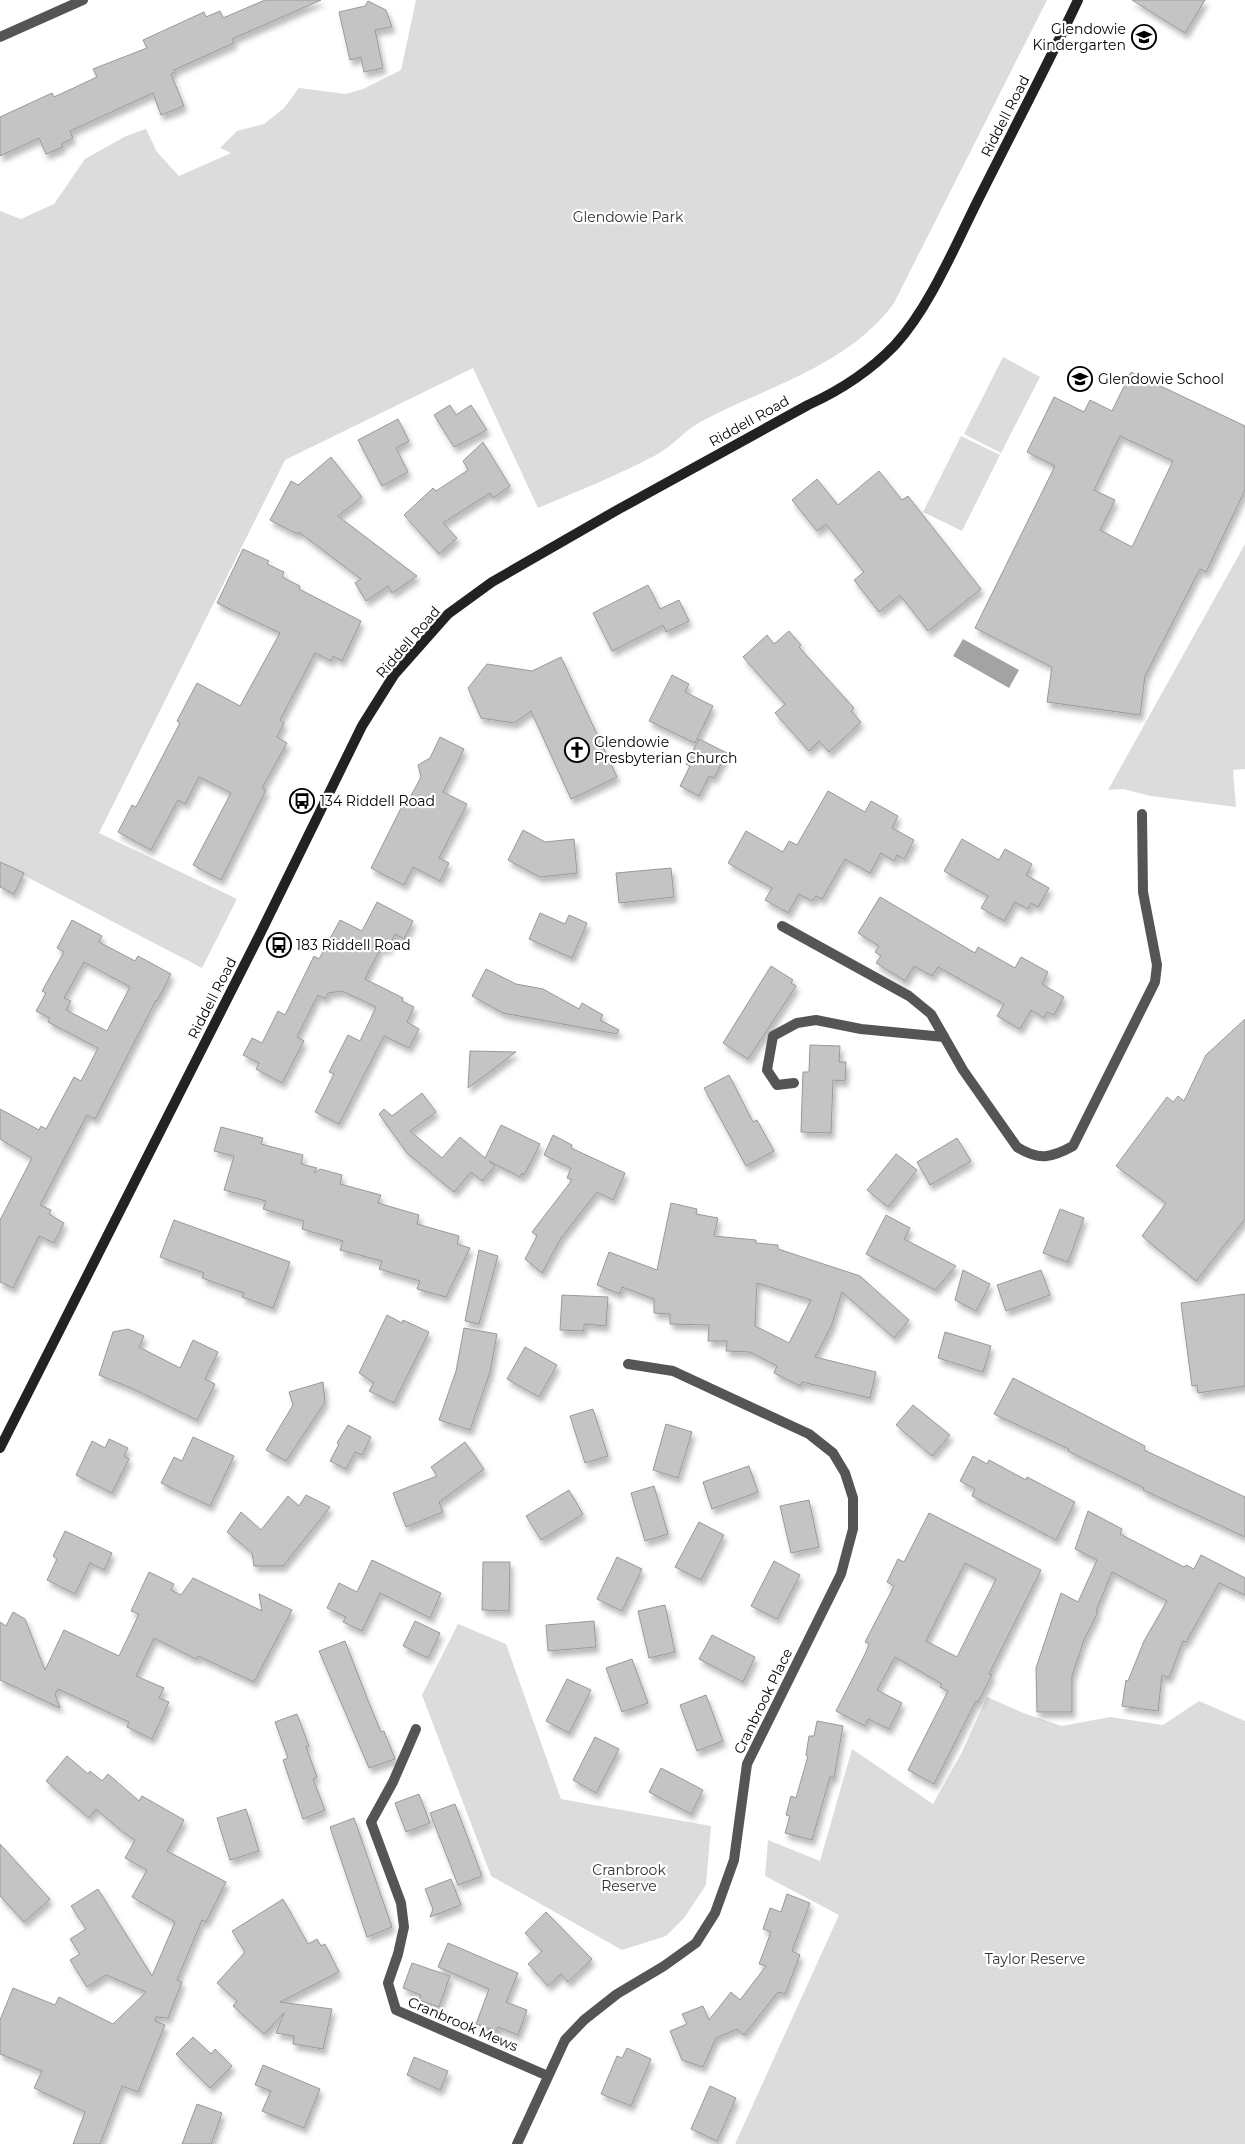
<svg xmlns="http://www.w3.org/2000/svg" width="1245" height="2144" font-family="Montserrat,sans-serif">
	<defs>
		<filter id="shadow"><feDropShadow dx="3" dy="5.5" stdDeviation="2.5" flood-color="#0004"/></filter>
	</defs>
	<rect width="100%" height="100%" fill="#fff"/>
	<g fill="#dcdcdc">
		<path d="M416 0H1047L894 303C848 366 768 386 702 421 685 430 673 446 656 455 619 475 578 491 538 508L473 368 285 460 99 833 237 899 202 968 0 863V211L21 219 54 204 85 159 126 136 146 129 157 152 179 176 231 153 220 148 237 131 264 124 284 108 299 88 346 94 363 89 401 70Z"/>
		<polygon points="1003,357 1040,377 1001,453 964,434"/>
		<polygon points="961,436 1000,455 962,531 923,512"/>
		<polygon points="1245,544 1245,769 1233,770 1236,807 1151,796 1123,789 1108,790"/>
		<polygon points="458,1624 506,1644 561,1799 711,1826 706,1885 684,1918 666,1936 622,1950 491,1876 422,1695"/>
		<polygon points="987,1697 1026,1714 1062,1726 1110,1717 1163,1725 1199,1701 1245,1721 1245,2144 735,2144 839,1915 765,1876 768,1840 820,1861 852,1749 933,1804 962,1752"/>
	</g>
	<polygon fill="#a3a3a3" points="963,639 1019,670 1009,688 953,656"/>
	<g fill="#c4c4c4" stroke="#999" fill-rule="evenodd" filter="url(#shadow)">
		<polygon points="265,0 321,0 232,39 234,43 174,70 175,72 171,74 184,106 161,115 153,93 70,131 73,138 61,144 63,147 46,154 39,138 0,156 0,117 52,93 54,97 97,77 93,69 147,48 143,40 204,12 206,17 220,11 223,18"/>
		<polygon points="1132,0 1205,0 1185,33"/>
		<polygon points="368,1 386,10 392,27 375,30 383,68 364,72 361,57 350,60 339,12 365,6"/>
		<path d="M1131 372 1245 426V490L1206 572 1200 569 1145 676 1140 715 1047 702 1052 667 975 628 1055 466 1027 452 1054 397 1084 412 1090 400 1112 411ZM1120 436 1173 461 1132 547 1100 530 1115 500 1094 490Z"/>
		<polygon points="450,405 456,415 471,405 487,430 454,447 434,415"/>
		<polygon points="398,419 409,441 396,448 408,472 382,486 358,440"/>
		<polygon points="483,442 510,486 493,498 490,493 443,523 457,538 439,554 404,515 433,488 436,491 468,470 463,461"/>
		<polygon points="331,457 362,497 338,516 417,576 392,593 388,586 366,601 355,583 361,579 299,532 297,534 270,520 291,481 298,485"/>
		<polygon points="879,471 902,500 908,496 981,589 928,631 900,595 879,612 854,580 864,572 826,524 817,531 792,500 817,479 838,505"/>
		<polygon points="243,549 269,561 267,564 284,572 282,577 300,586 299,589 361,621 342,661 333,656 331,661 315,653 280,720 284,723 277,737 287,743 262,788 266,790 221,880 193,865 231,793 199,777 185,804 178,800 151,850 118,832 132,805 136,807 180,723 177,721 197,683 240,706 280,633 217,603"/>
		<polygon points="648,585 660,609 679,600 689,621 666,632 663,625 612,651 593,613"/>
		<polygon points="789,631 801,645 799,647 854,708 851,711 861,722 829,752 819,741 809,751 775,713 785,704 743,657 767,635 774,644"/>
		<polygon points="561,657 617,777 571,799 531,711 514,723 481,718 468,688 487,664 532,671"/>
		<polygon points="672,675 689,684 685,692 713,706 695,743 649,721"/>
		<polygon points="440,737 464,749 443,792 467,804 439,858 449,863 440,881 413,867 404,885 371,868 403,804 406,805 421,777 418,765 430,758"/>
		<polygon points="699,739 727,753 714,778 709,776 699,796 680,786 690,766 686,764"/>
		<polygon points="828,791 865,812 871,801 898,816 892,828 914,840 904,859 897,855 894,861 881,853 870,873 845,859 822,899 816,896 812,901 799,894 788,913 765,900 772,888 728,863 746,831 783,852 789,841 797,845"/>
		<polygon points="523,830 545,842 574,839 577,873 540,877 508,860"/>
		<polygon points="962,839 999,860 1005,849 1032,864 1026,875 1049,888 1038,907 1031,903 1028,909 1015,902 1004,921 981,908 988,896 944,871"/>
		<polygon points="0,862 24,873 14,894 0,887"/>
		<polygon points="671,868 674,897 619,903 616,873"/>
		<polygon points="880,897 975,953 978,947 1015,968 1021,957 1048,972 1042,984 1064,997 1054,1015 1047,1012 1044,1018 1031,1010 1020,1029 997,1016 1004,1004 938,967 932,976 914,966 905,981 876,963 881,956 875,952 879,946 858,933"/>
		<polygon points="377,902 413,921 404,939 395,934 387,950 381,947 365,979 403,998 402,1001 414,1007 407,1022 419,1029 409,1048 384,1036 339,1124 315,1112 334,1074 329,1072 348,1035 360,1041 376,1007 342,991 328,993 325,999 318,995 297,1037 304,1041 282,1083 256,1069 259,1063 243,1055 252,1038 262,1043 278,1011 285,1015 314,956 319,959 340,920 362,931"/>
		<polygon points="540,913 565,924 569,915 587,923 572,958 529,939"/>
		<path d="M72 920 102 936 99 942 135 961 138 956 171 974 157 1001 156 1000 95 1119 87 1115 40 1205 51 1210 49 1214 64 1223 54 1243 39 1236 13 1288 0 1282V1220L32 1158 0 1139V1109L39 1130 41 1126 46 1129 74 1077 81 1081 98 1048 48 1022 50 1018 36 1011 46 993 42 991 64 952 57 948ZM84 962 130 987 107 1031 66 1010 71 1001 64 998Z"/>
		<polygon points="771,966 793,980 791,983 796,986 748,1059 723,1043"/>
		<polygon points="486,969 516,984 543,989 579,1009 582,1003 603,1015 600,1020 619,1030 617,1034 503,1013 472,996"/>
		<polygon points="1245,1019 1245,1219 1196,1281 1142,1236 1166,1203 1116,1166 1167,1097 1173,1102 1178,1096 1184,1101 1206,1055"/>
		<polygon points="810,1045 840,1046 839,1062 846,1062 845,1081 833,1080 831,1133 801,1132 803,1072 809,1072"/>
		<polygon points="470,1051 516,1052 468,1088"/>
		<polygon points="729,1075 753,1122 757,1120 774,1151 746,1166 704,1088"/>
		<polygon points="422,1093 436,1112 410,1131 442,1158 460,1137 485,1158 501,1125 540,1144 524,1175 522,1173 520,1177 489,1161 495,1166 482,1181 471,1172 454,1192 407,1153 379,1114 384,1109 392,1116"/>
		<polygon points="221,1127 263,1138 261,1144 303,1155 301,1164 317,1168 314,1173 320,1169 342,1175 340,1184 381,1195 378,1203 419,1215 417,1224 459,1236 457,1244 470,1248 446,1297 417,1289 420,1281 379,1269 382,1261 340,1250 343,1241 302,1229 304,1221 263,1209 266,1201 224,1190 234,1156 214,1151"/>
		<polygon points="553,1135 572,1145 571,1148 625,1173 613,1200 597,1192 561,1238 542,1273 525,1259 537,1236 532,1232 572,1180 567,1178 571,1168 544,1155"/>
		<polygon points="957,1138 971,1161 930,1185 917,1162"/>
		<polygon points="896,1154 917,1170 888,1207 867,1190"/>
		<path d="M671 1203 697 1209 696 1214 718 1218 714 1236 756 1240V1243L778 1245V1249L860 1276 909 1320 894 1338 842 1292 831 1327 815 1357 876 1372 870 1398 802 1382 800 1386 774 1373 777 1366 750 1352 726 1351 727 1341H708L709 1325 670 1324V1314L654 1313V1299L622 1287 620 1294 597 1285 609 1252 657 1270ZM757 1283 811 1300 789 1343 755 1326Z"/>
		<polygon points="1060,1209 1084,1218 1068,1262 1043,1253"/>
		<polygon points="886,1215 910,1228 904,1239 956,1266 935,1290 866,1254"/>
		<polygon points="174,1220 290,1262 273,1308 242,1297 244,1293 202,1278 204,1273 160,1257"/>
		<polygon points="479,1250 498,1256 479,1324 465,1321"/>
		<polygon points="963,1270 990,1284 976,1311 955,1300"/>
		<polygon points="1041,1270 1050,1295 1006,1311 997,1285"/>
		<polygon points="1245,1294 1245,1386 1198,1393 1197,1385 1192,1386 1181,1303"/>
		<polygon points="562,1295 608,1297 606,1326 584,1324 584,1331 560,1330"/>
		<polygon points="387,1315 402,1323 403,1320 429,1332 394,1403 369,1391 374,1383 359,1373"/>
		<polygon points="464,1328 497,1334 490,1372 470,1430 439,1420 456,1371"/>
		<polygon points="128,1329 144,1336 139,1347 180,1368 193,1340 218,1352 205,1379 215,1384 197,1420 131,1388 99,1375 113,1332"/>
		<polygon points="945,1332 991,1346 983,1372 938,1358"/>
		<polygon points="525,1347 557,1365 539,1397 507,1379"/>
		<polygon points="1013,1378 1145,1446 1144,1450 1245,1497 1245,1537 1143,1490 1144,1488 1068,1451 1069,1449 994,1414"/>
		<polygon points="323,1382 325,1402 286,1461 266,1450 293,1405 289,1392"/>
		<polygon points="913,1405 950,1435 932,1456 896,1425"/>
		<polygon points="593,1409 608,1456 585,1463 570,1416"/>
		<polygon points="666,1424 692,1432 678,1478 653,1470"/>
		<polygon points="348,1425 371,1437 362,1455 355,1452 346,1469 330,1461 339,1444 337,1443"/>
		<polygon points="193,1437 234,1456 210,1506 161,1483 174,1457 182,1461"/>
		<polygon points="109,1439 128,1448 124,1456 129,1459 112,1493 76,1475 92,1441 105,1448"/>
		<polygon points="465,1442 484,1469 439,1502 443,1512 406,1527 393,1493 437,1476 431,1467"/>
		<polygon points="973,1456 987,1464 989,1460 1026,1480 1027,1477 1075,1502 1056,1540 972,1496 975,1489 960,1481"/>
		<polygon points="749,1466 758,1492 712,1509 703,1482"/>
		<polygon points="654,1486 668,1534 645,1541 631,1493"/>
		<polygon points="569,1490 583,1514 541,1540 526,1516"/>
		<polygon points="306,1495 330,1507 283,1566 254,1566 252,1553 227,1532 241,1512 261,1530 288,1496 299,1506"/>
		<polygon points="809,1500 819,1547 791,1553 780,1506"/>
		<polygon points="1088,1511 1122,1529 1120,1534 1184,1567 1186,1565 1194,1569 1201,1555 1245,1578 1245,1595 1219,1583 1186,1642 1183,1641 1169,1678 1162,1675 1158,1711 1122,1706 1126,1680 1128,1681 1144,1641 1167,1601 1112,1572 1096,1611 1098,1612 1084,1640 1072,1676 1072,1712 1037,1712 1036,1668 1061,1593 1078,1602 1097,1560 1075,1549"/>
		<path d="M929 1513 1041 1570 989 1674 992 1675 978 1702 976 1701 934 1784 908 1770 948 1691 940 1687 942 1684 895 1657 877 1690 902 1703 889 1729 868 1719 865 1726 836 1711 866 1652 869 1644 865 1642 894 1586 887 1582 898 1559 904 1562ZM965 1563 996 1579 957 1657 926 1641Z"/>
		<polygon points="699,1522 724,1535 701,1580 675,1567"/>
		<polygon points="65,1531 112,1553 104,1570 90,1563 75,1594 47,1580 57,1559 53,1556"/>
		<polygon points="617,1557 642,1569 622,1611 597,1599"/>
		<polygon points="372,1560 441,1593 430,1618 380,1593 362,1631 343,1622 346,1617 327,1608 339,1583 357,1592"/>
		<polygon points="774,1561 800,1575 777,1619 751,1606"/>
		<polygon points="483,1562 510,1562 509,1611 482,1610"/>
		<polygon points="149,1572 174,1584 171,1590 181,1595 193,1578 262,1611 259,1594 292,1610 254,1682 198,1656 196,1659 154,1638 136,1676 164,1688 159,1698 169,1702 152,1739 127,1727 129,1722 58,1689 55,1694 60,1708 0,1680 0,1622 6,1626 13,1612 25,1619 45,1670 64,1630 119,1656 139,1614 131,1611"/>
		<polygon points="665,1605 675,1652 649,1658 638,1611"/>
		<polygon points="415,1621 440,1633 428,1658 403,1646"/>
		<polygon points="594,1621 596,1647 548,1651 546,1625"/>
		<polygon points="712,1635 755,1657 743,1682 699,1659"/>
		<polygon points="345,1641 369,1703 381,1732 384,1731 395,1759 369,1768 319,1651"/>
		<polygon points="632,1659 648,1703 622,1712 606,1668"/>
		<polygon points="567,1679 591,1690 569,1733 546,1721"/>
		<polygon points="706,1695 723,1741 697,1751 680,1705"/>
		<polygon points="297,1714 309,1746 306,1747 317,1777 313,1779 325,1810 303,1819 283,1760 288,1758 275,1722"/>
		<polygon points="817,1721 843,1726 834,1778 830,1777 812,1840 785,1833 790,1816 786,1815 791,1796 796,1798 808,1756 806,1755 809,1736 814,1736"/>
		<polygon points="595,1737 619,1749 596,1793 573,1780"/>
		<polygon points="67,1756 88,1774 90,1771 102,1781 108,1774 139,1801 142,1796 184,1820 167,1851 226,1882 206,1922 202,1920 177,1980 182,1982 168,2018 156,2017 155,2021 165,2025 138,2092 122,2086 100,2144 73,2144 85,2112 34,2088 42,2071 0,2054 0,2020 13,1988 55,2005 59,1997 113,2024 146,1992 106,1975 87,1987 70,1960 80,1954 70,1939 86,1929 71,1906 98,1889 152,1976 175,1922 132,1897 147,1870 125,1858 135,1840 124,1833 96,1809 89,1818 46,1781"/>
		<polygon points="661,1768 703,1790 691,1814 649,1792"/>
		<polygon points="419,1794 430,1823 406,1832 395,1803"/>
		<polygon points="455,1804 482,1876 458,1885 430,1813"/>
		<polygon points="246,1809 259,1851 230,1860 217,1818"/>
		<polygon points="354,1818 392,1927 367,1937 330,1827"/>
		<polygon points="0,1844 50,1899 24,1922 0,1896"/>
		<polygon points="451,1879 461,1905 430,1917 433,1909 425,1889"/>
		<polygon points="787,1894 810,1903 792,1951 800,1955 785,1994 778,1992 744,2035 737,2029 716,2038 703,2067 682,2060 670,2031 687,2024 682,2014 703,2006 709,2020 731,1992 740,2000 766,1966 759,1964 771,1932 763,1929 770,1908 781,1912"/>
		<polygon points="283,1899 308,1944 317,1939 321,1946 325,1944 339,1972 280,2002 332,2009 323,2049 293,2044 294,2036 276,2033 284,2013 264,2034 233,2006 237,2001 217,1983 245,1952 232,1931"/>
		<polygon points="546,1912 592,1959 568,1982 561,1974 548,1986 528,1964 542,1951 525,1933"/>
		<polygon points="448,1943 518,1973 506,2002 527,2010 518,2035 498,2027 496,2031 476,2024 489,1989 438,1967"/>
		<polygon points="412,1963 450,1976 439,2007 419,2000 421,1995 403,1988"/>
		<polygon points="193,2037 211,2054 215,2049 232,2066 210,2088 176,2054"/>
		<polygon points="627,2048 651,2059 631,2106 601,2094 617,2056 622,2058"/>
		<polygon points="414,2057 448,2071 440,2090 407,2075"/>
		<polygon points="263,2065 320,2089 304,2128 262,2111 271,2091 255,2085"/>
		<polygon points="710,2086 736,2098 717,2141 691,2129"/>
		<polygon points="197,2104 222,2113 211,2144 182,2144"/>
	</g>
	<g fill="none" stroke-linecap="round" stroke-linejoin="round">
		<g stroke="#555" stroke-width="10">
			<polyline points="0,37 83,0"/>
			<path d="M782 926 909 996 931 1014 963 1070 1017 1147C1039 1161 1051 1158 1073 1146L1155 982 1157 965 1143 892 1142 814"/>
			<polyline points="794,1083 777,1085 767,1070 773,1036 797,1023 816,1020 861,1029 944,1037"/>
			<polyline points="416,1729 393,1782 371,1822 401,1903 404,1927 398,1954 388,1983 396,2010 548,2076"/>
			<polyline points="517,2144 565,2040 584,2020 617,1994 664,1966 696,1943 715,1913 734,1860 747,1764 841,1574 853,1529 853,1498 845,1473 833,1453 809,1434 673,1371 628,1364"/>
		</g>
		<path stroke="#222" stroke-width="10" d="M0 1448 260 934 362 726 394 675 448 614 492 582 619 509 808 405C841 390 870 371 895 345 929 308 955 246 978 200 1011 134 1046 68 1078 0"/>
	</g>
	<defs>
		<symbol id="school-ring" viewBox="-11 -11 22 22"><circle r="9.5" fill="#fff" stroke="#000" stroke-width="1.5"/><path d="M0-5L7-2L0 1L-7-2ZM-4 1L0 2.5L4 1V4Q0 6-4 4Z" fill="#000"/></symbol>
		<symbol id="church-ring" viewBox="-11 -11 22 22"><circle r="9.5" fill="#fff" stroke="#000" stroke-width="1.5"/><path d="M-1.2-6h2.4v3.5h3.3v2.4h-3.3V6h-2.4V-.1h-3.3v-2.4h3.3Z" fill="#000"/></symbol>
		<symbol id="bus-ring" viewBox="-11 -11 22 22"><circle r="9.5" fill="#fff" stroke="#000" stroke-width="1.5"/><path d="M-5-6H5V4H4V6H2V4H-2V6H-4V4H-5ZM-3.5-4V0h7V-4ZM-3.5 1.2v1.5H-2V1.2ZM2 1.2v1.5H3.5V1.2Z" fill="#000"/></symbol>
	</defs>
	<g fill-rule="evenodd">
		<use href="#school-ring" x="1130" y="23" width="28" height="28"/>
		<use href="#school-ring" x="1066" y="365" width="28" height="28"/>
		<use href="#church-ring" x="563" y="736" width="28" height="28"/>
		<use href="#bus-ring" x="288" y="787" width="28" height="28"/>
		<use href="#bus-ring" x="265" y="931" width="28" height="28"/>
	</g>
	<g text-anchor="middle" stroke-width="4.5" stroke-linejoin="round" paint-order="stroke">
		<g font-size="14" fill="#000" stroke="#fff" text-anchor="start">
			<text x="1126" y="34" text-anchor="end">Glendowie<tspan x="1126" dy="16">Kindergarten</tspan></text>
			<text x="1098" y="384">Glendowie School</text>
			<text x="594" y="747">Glendowie<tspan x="594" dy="16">Presbyterian Church</tspan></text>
			<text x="320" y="806">134 Riddell Road</text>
			<text x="296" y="950">183 Riddell Road</text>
		</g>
		<g font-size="14" fill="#000" stroke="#fff">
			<text transform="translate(1005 116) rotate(-63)" y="5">Riddell Road</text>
			<text transform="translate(749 421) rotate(-29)" y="5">Riddell Road</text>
			<text transform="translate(408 642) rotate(-49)" y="5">Riddell Road</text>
			<text transform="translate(212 998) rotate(-63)" y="5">Riddell Road</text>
			<text transform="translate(763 1701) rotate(-64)" y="5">Cranbrook Place</text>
			<text transform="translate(463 2024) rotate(23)" y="5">Cranbrook Mews</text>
		</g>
		<g font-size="14" fill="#333" stroke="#fff">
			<text x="628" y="222">Glendowie Park</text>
			<text x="629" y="1875">Cranbrook<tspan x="629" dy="16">Reserve</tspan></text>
			<text x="1035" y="1964">Taylor Reserve</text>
		</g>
	</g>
</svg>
